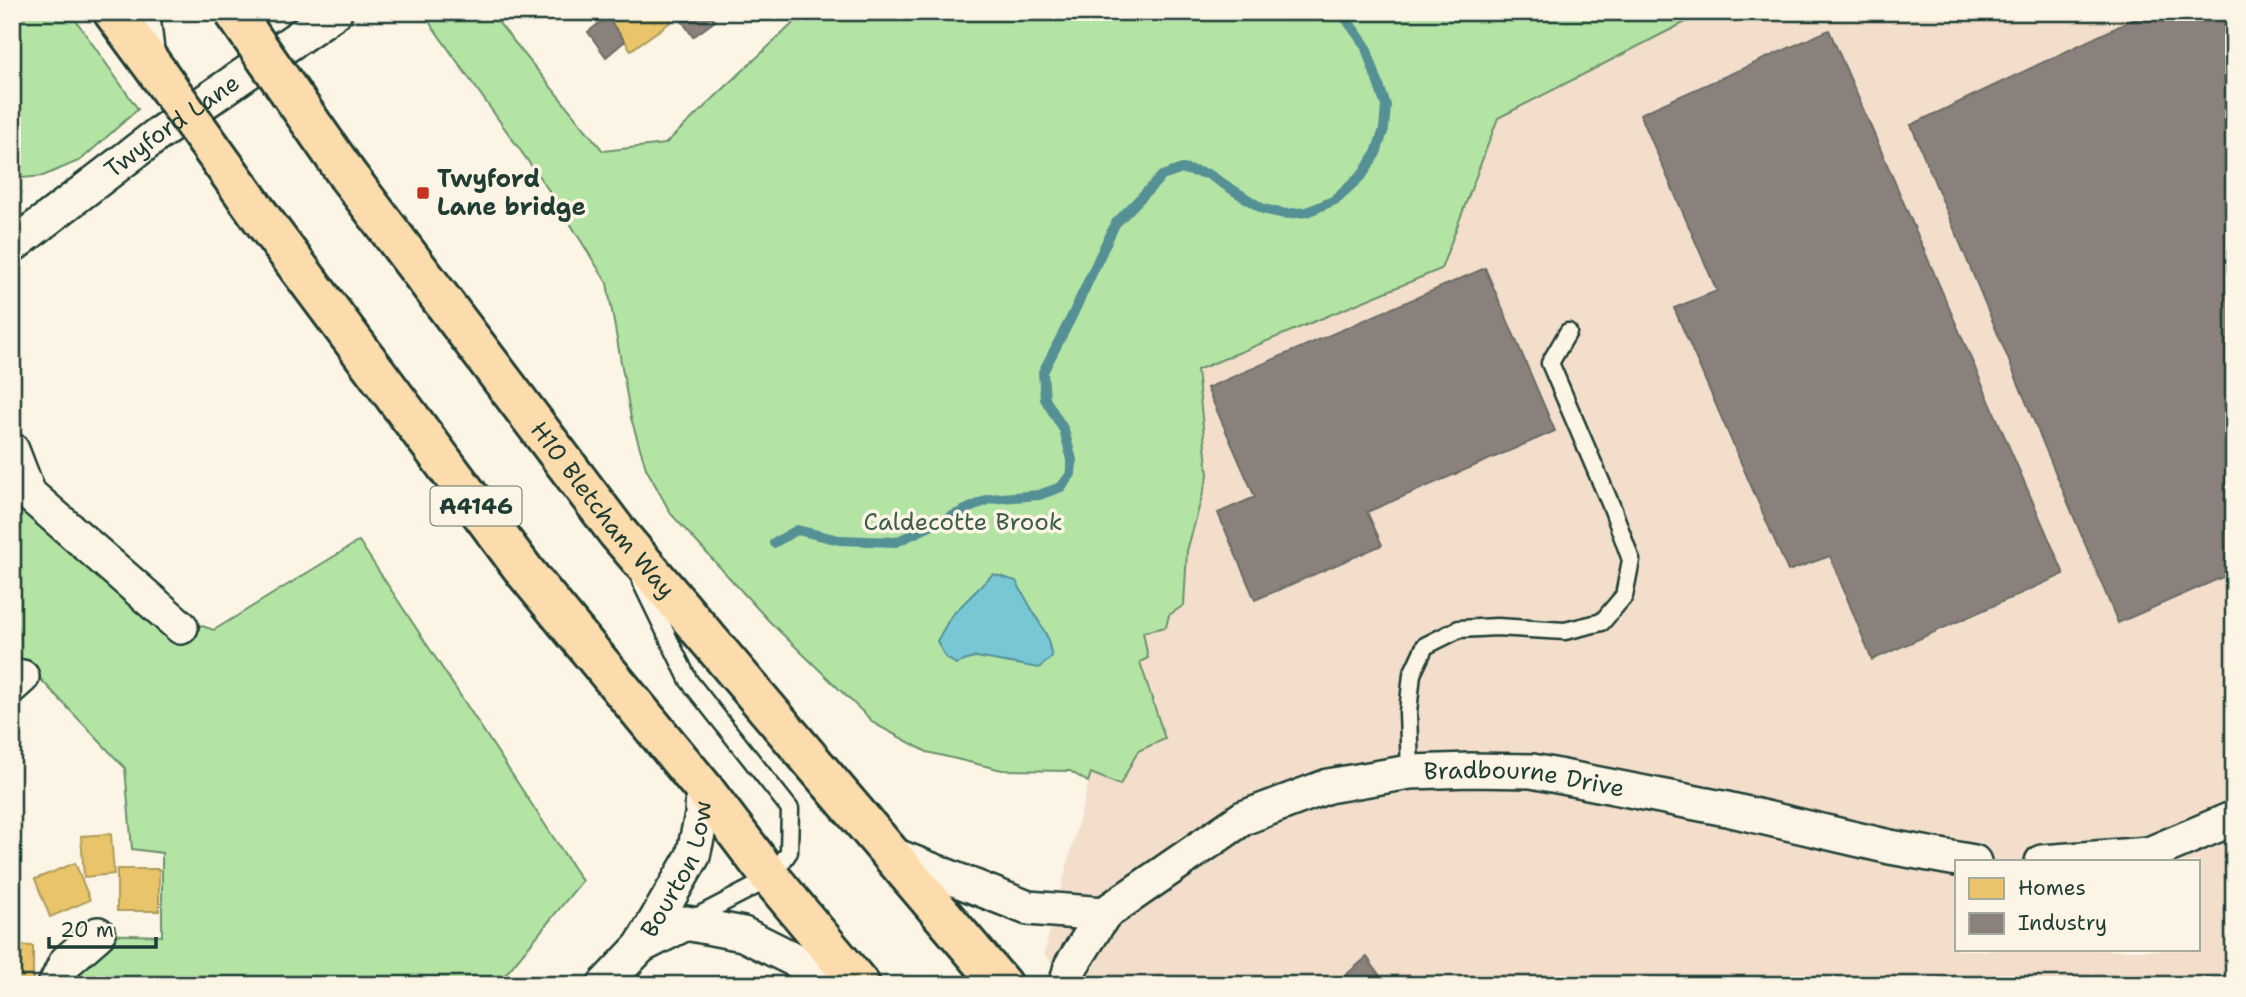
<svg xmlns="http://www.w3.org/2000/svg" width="2246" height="997" font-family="'Shantell Sans',sans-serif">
	<rect width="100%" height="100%" fill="#fcf5e5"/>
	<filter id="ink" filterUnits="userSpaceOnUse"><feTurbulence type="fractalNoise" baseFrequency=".0143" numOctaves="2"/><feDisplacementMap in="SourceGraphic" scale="14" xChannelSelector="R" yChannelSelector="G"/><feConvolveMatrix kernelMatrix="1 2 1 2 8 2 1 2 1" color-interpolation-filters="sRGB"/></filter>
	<g filter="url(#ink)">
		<path fill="#f2deca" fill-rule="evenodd" d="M1705 12H2234V985H1070L1044 954 1091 773 1131 639 1197 370 1441 269 1498 118ZM1957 862H2199V950H1957Z"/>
		<g fill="#b4e4a4" stroke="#6a906c" stroke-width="2">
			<polygon points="12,12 70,12 138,109 81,160 43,176 12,179"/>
			<polygon points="429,12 490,12 603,151 665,144 805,12 1705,12 1498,118 1441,269 1197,370 1208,475 1187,551 1184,605 1169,615 1166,627 1143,632 1148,658 1140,662 1165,739 1138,751 1120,785 1091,773 1088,782 1070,771 1002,770 927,752 875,724 769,621 671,514 646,468 631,418 607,283 557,202 425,16"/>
			<polygon points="12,450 29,494 187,621 214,630 359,541 582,881 497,985 55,985 98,934 162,936 162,853 132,849 125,768 12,649"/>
		</g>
		<polygon fill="#78c7d5" stroke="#549095" stroke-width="2" points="993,574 1016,581 1047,636 1052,657 1039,668 976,657 956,664 945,657 937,641 951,616"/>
		<g fill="#e9c46a" stroke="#ac9c5a" stroke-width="2">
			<polygon points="614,12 666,12 672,21 631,50 607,17"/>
			<polygon points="111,834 114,874 84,877 81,836"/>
			<polygon points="75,863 90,900 50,917 35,879"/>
			<rect x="117" y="869" width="42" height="42"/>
			<polygon points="12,945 33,946 33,985 12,985"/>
		</g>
		<g fill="#8a817c" stroke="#6a6d66" stroke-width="2">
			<polygon points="676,12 709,12 715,21 693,37"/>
			<polygon points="2149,12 2234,12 2234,572 2118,623 1911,125"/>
			<polygon points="607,17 625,41 606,57 588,32"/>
			<polygon points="1829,30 2064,574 1872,660 1830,556 1788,571 1674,308 1717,291 1640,114"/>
			<polygon points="1485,268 1555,431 1367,512 1382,545 1255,600 1218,513 1255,497 1207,388"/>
			<polygon points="1367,957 1386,985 1334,985"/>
		</g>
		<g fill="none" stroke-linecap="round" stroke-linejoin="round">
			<polyline stroke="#549095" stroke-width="10" points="774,543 797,530 839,540 896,542 989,499 1039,495 1061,487 1071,474 1072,460 1064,430 1045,399 1043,372 1072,316 1115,224 1162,176 1182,169 1208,174 1263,209 1285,214 1307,212 1335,200 1363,174 1376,153 1384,129 1386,106 1365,45 1341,12"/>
			<defs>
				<g id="lane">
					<polyline points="151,12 156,54"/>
					<polyline points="641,582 689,681 790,809 789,852 771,878 690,920"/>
					<polyline points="1410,772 1408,712 1412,674 1425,646 1459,629 1497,627 1565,631 1602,622 1624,596 1631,560 1613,510 1550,363 1568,332"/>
				</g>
				<g id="street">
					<path id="s1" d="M12 246 157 135 335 12"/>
					<polyline points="12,450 29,494 181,627"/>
					<polyline points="12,686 22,677"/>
					<polyline points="889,853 1028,908 1104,914"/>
					<polyline points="2042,862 2149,854 2234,818"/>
					<polyline points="641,946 686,923 743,934 845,985"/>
					<polyline points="55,985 66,962 98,934"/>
					<path id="s2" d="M604 985 641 946 693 856 702 815 703 788"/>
					<path id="s3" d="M1066 985 1071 966 1104 914 1243 818 1328 786 1410 772 1471 770 1532 771 1727 809 1890 847 1974 862"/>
				</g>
				<g id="highway">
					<polyline points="113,12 158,73"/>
					<path id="s4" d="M348 176 617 532 1002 985"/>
					<polyline points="260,216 526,573 703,788 771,878 860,985"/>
				</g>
			</defs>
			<use href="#lane" stroke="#1f3d34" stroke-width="21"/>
			<use href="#street" stroke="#1f3d34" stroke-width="38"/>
			<use href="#highway" stroke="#1f3d34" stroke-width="44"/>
			<use href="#lane" stroke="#fcf5e5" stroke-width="16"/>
			<use href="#street" stroke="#fcf5e5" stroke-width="33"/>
			<use href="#highway" stroke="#fcdcac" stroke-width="38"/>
			<defs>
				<g id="highway-bridge">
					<polyline points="234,12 348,176"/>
					<polyline points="158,73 260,216"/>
				</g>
			</defs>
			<use href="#highway-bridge" stroke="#1f3d34" stroke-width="44" stroke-linecap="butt"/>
			<use href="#highway-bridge" stroke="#fcdcac" stroke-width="38"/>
		</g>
	</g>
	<rect fill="#c8321e" stroke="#fcf5e5" stroke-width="2.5" x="416" y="186" width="14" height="14" rx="3.5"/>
	<g text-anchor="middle" stroke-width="7" stroke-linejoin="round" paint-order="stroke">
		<rect fill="#fcf5e5" stroke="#617469" stroke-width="2" x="430.5" y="486.5" width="91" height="39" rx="5"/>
		<g font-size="23" font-weight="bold" fill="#1f3d34">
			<text x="476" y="514">A4146</text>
		</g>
		<g font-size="24" fill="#1f3d34" stroke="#fcf5e5">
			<text dy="8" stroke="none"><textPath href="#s1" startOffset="200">Twyford Lane</textPath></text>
			<text dy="8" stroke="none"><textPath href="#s4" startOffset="420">H10 Bletcham Way</textPath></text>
			<text dy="8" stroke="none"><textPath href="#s3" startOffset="539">Bradbourne Drive</textPath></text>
			<text dy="8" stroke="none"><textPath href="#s2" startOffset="140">Bourton Low</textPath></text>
		</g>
		<g font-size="24" font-weight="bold" fill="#1f3d34" stroke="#fcf5e5" text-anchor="start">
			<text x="437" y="187">Twyford<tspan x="437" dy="28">Lane bridge</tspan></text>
		</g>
		<g font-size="24" fill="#3d5e4a" stroke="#fcf5e5">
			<text x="963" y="530">Caldecotte Brook</text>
		</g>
	</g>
	<rect width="2246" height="997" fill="none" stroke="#fcf5e5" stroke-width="42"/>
	<rect x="21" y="21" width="2204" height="955" fill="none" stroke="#1f3d34" stroke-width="2.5" filter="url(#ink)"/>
	<rect x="1955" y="860" width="245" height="91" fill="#fcf5e5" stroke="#a4ab9e" stroke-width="2"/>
	<rect x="1969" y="878" width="35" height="21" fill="#e9c46a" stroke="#a4ab9e" stroke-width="2"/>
	<text x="2018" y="895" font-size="21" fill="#1f3d34">Homes</text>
	<rect x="1969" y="913" width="35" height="21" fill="#8a817c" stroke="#a4ab9e" stroke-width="2"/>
	<text x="2018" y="930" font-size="21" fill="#1f3d34">Industry</text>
	<path d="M49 937v10h107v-10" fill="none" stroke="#1f3d34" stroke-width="3.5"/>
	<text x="60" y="937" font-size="21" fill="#1f3d34" stroke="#fcf5e5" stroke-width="5" paint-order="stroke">20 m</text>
</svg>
